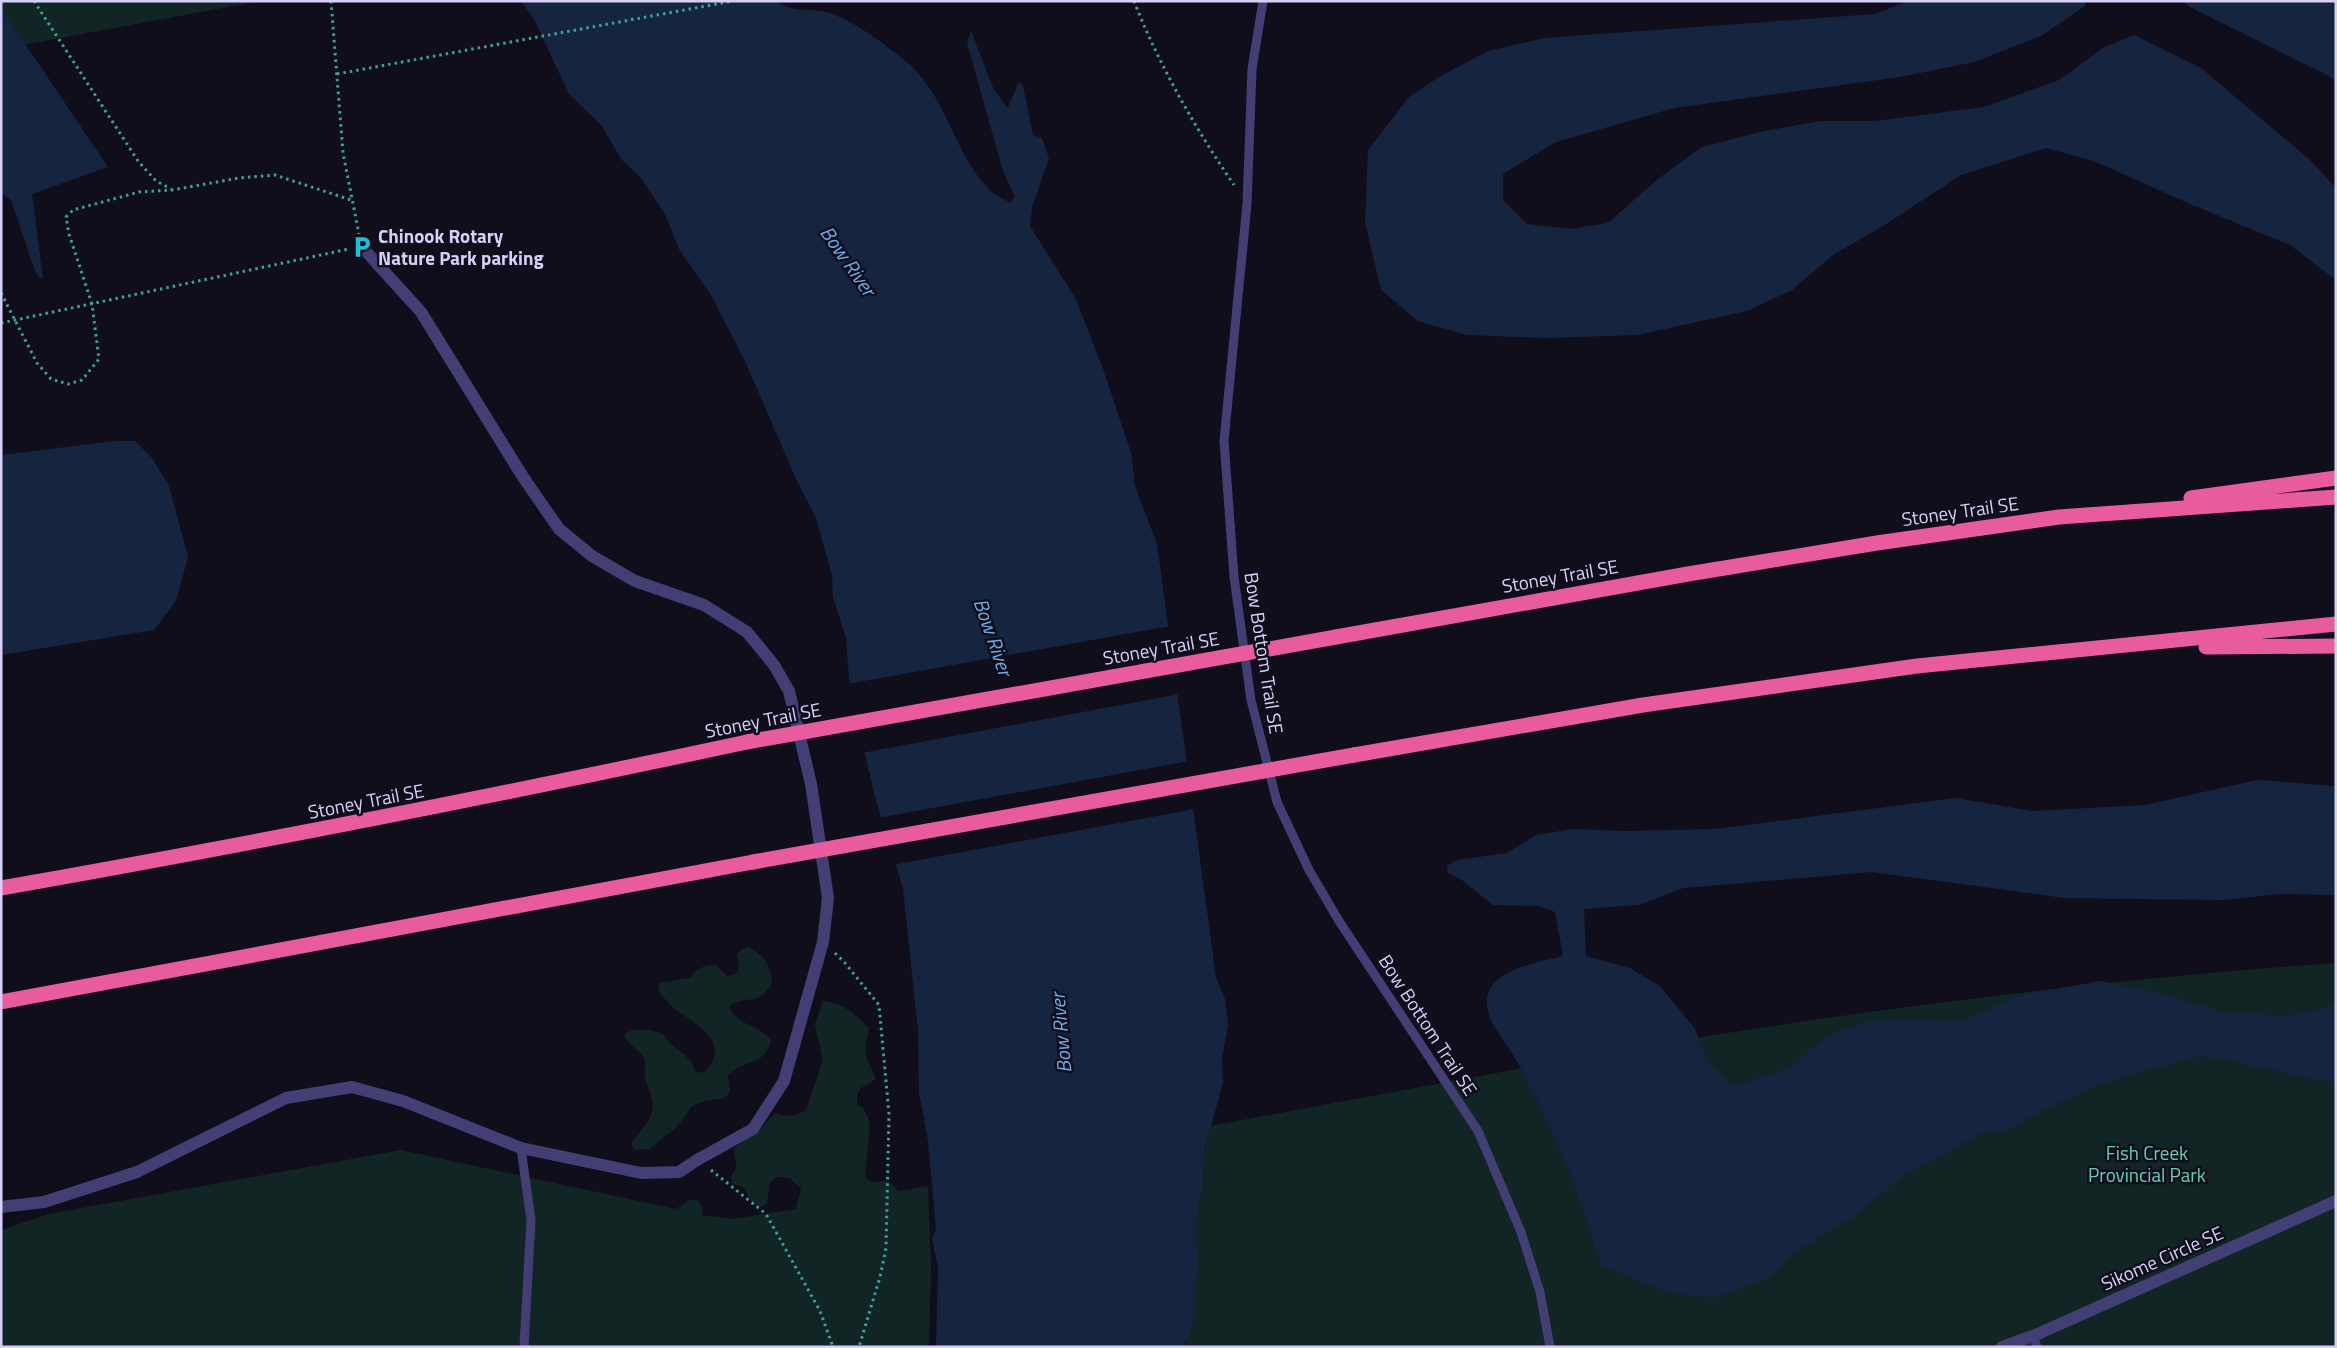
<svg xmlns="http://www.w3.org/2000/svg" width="2337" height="1348" font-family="'Titillium Web',sans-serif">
	<rect width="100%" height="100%" fill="#110e1c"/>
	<g fill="#122525">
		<polygon points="1,1 260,1 1,49"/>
		<path d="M749 947C765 957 771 964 772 984 768 989 764 995 757 998 747 1001 737 999 729 1006 736 1026 759 1024 771 1040 765 1068 741 1059 728 1076L730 1092 725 1098 704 1101 691 1107 678 1126 649 1149 635 1150 631 1144C639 1131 654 1119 653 1104 652 1095 647 1086 645 1077 644 1070 647 1064 644 1058 639 1048 627 1046 624 1034 633 1028 652 1029 662 1034 665 1036 667 1040 670 1043 680 1053 691 1056 695 1071L703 1073C735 1043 696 1025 674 1008 668 1003 663 997 658 990L660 983 690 978C697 969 705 964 716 965L727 976 735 975 739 969 737 955 742 949Z"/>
		<path d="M2336 963V1347H1185L1193 1203 1210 1126C1364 1098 1517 1068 1671 1042 1891 1006 2113 979 2336 963Z"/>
		<path d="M823 1001C843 1004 856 1013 869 1029 863 1054 864 1055 876 1078 866 1089 856 1083 857 1104L864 1109 870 1123 865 1178 873 1182 888 1181 899 1191 928 1186 931 1268 929 1347H1V1230L49 1214 401 1150 676 1209 689 1200H697L702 1207V1215L732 1219 796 1209 801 1189 790 1178 777 1177 770 1182 767 1204 761 1207 754 1205 744 1188 732 1183 731 1176C740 1166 734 1160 734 1148L760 1130 775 1113C786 1117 796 1117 806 1110L823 1060 815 1025Z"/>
	</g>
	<g fill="#152540">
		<path d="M521 1H777C794 15 816 6 835 15 860 25 884 44 905 61 945 92 952 148 985 185 991 193 1002 198 1010 203L1015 197 1003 171 967 43 971 31 994 90 1008 108 1019 81 1023 86 1033 135 1042 138 1049 158 1032 207 1030 226 1076 299 1104 372 1131 453 1135 486 1157 544 1216 977 1225 999 1228 1025 1222 1059 1223 1083 1204 1151 1202 1187 1198 1207 1196 1234 1199 1266 1195 1290 1196 1313 1189 1336 1182 1347H936L938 1267 932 1239 936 1230 928 1141 919 1092 918 1031 903 888 877 804 850 693 846 637 833 597 832 575 816 518 797 481 745 361 711 295 679 249 665 214 641 178 621 159 602 126 569 94 534 19Z"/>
		<polygon points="1908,1 2085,1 2085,6 2041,36 1974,62 1900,77 1674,108 1556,142 1503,174 1503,200 1527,224 1571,229 1608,223 1659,178 1702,147 1764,131 1821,121 1875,121 1984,107 2059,80 2103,48 2134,35 2201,68 2310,160 2336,188 2336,280 2290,245 2188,203 2094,161 2046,148 1961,175 1880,228 1834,254 1792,290 1747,311 1637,335 1546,338 1467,335 1418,321 1381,290 1365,222 1368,150 1409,97 1439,77 1488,51 1544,38 1875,14"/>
		<polygon points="2182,1 2336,1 2336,83 2331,77 2190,7"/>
		<polygon points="1,8 108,167 32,194 43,278 40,278 35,271 11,200 1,193"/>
		<polygon points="115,441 135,441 152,458 169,486 188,557 176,601 154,630 1,655 1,455"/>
		<path d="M2257 780 2336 786V895L2280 894 2224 900 2065 898 1872 872 1683 888 1639 905 1584 909 1586 956 1630 968 1660 986 1695 1029 1707 1062 1733 1086 1790 1068 1826 1036 1872 1021 1924 1019 1954 1022 1980 1014 2018 996 2100 981 2168 995 2223 1012 2287 1016 2336 1005V1081L2313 1079 2241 1063 2200 1056 2106 1082 2043 1110 2004 1132 1980 1133 1949 1152 1904 1175 1852 1218 1790 1255 1768 1279 1714 1298 1667 1292 1601 1265C1580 1193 1552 1124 1515 1058 1505 1040 1481 1016 1488 994 1495 968 1541 962 1563 956L1555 912 1539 906 1493 905 1462 880 1448 873 1447 866 1457 860 1507 853 1536 835 1573 829 1625 831 1716 829 1955 798 2032 811 2145 805Z"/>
	</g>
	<g fill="#110e1c">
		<polygon points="1170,626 1180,694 862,753 847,684"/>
		<polygon points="1189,761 1195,809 892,865 878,818"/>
	</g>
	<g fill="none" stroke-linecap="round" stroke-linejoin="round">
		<g stroke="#3da09c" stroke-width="3" stroke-dasharray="2.5 4" stroke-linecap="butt">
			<polyline points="34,1 138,161 156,181 171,189"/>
			<polyline points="331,1 343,153 359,234"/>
			<path d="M1134 1C1159 65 1195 128 1234 185"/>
			<polyline points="337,74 733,1"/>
			<polyline points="1,293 37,363 51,379 68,384 82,380 99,359 92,304 69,234 66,217 73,210 139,192 172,190 239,178 275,175 351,200"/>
			<polyline points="1,323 349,249"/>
			<polyline points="835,953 845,963 879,1005 889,1114 886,1248 880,1277 859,1347"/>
			<polyline points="711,1170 766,1214 820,1311 833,1347"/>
		</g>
		<g stroke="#433f75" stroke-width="9">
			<polyline points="1263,1 1252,69 1247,204 1224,441 1234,577 1251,700 1277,802 1309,870 1339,921 1478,1131 1521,1232 1540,1292 1550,1347"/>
			<polyline points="521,1148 531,1220 524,1347"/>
			<polyline points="2033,1336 2037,1347"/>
		</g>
		<g stroke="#433f75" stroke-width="12">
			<polyline points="1,1207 44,1202 137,1172 286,1098 352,1087 403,1101 521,1148 641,1173 679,1172 697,1160 753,1129 784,1081 823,942 828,898 811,784 789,691 774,665 747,632 704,605 635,581 592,556 559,529 523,477 421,312 362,247"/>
			<polyline points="2002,1347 2033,1336 2336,1201"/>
		</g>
		<g stroke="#e85b9c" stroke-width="15">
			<polyline points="2191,498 2336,478"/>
			<polyline points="1336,637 1688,574 1877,543 2059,517 2336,497"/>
			<polyline points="2206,647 2336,646"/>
			<polyline points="1354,755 1643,705 1917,666 2336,624"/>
			<path d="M1 888C251 844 499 795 747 742"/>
			<polyline points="1,1002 753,862"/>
		</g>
		<g stroke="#e85b9c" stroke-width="15">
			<polyline points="747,742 1336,637"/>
			<polyline points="753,862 1354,755"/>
		</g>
	</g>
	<defs>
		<symbol id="parking-bare" viewBox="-9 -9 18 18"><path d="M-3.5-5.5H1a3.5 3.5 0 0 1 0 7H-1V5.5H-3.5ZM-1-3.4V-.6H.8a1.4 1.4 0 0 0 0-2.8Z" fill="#1ec0d7" stroke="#110e1c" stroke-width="2.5" paint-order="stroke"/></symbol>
	</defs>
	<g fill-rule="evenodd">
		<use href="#parking-bare" x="346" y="231" width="32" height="32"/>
	</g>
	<g text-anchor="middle" stroke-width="5" stroke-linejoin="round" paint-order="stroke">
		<g font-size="19" font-weight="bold" fill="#d6d0f9" stroke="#110e1c" text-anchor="start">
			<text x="378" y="243">Chinook Rotary<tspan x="378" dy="22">Nature Park parking</tspan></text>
		</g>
		<g font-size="19" fill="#d6d0f9" stroke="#110e1c">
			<text transform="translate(1960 511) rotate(-8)" y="7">Stoney Trail SE</text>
			<text transform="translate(1560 576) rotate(-10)" y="7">Stoney Trail SE</text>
			<text transform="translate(1161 648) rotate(-10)" y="7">Stoney Trail SE</text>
			<text transform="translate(1264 653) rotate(81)" y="7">Bow Bottom Trail SE</text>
			<text transform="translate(763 720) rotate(-11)" y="7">Stoney Trail SE</text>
			<text transform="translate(366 801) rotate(-11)" y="7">Stoney Trail SE</text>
			<text transform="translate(1428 1025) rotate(57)" y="7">Bow Bottom Trail SE</text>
			<text transform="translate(2162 1258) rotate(-24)" y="7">Sikome Circle SE</text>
		</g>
		<g font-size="19" fill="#67ceb6" stroke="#110e1c">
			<text x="2147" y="1160">Fish Creek<tspan x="2147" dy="22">Provincial Park</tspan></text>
		</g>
		<g font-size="20" font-style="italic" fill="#6cadeb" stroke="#110e1c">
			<text transform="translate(848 261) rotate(55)" y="7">Bow River</text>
			<text transform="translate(993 637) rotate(71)" y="7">Bow River</text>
			<text transform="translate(1061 1033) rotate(-95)" y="7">Bow River</text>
		</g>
	</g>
	<rect width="2337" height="1348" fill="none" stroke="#d6d0f9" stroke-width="5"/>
</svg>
